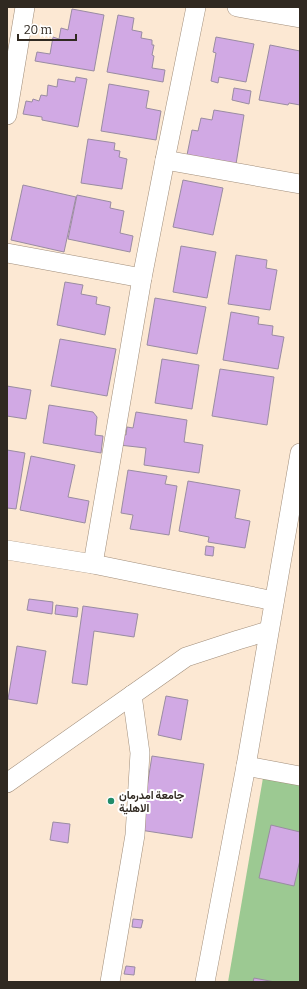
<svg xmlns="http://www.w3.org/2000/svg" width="307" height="989" font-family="Bitter,Vazirmatn,serif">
	<rect width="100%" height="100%" fill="#fce8d3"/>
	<polygon fill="#9cc992" points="264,772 300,779 300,982 228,982"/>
	<g fill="#d1a9e4" stroke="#9a8ca2">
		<polygon points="72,9 104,15 94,71 35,61 37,52 50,54 53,37 59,39 61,28 68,30"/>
		<polygon points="118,15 134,18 132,30 142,32 141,38 152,40 152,45 154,45 152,55 154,56 152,68 165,70 163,82 107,72"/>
		<polygon points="216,37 254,44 246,82 219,77 218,83 211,81 216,53 213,52"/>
		<polygon points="270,45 300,51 300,105 289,103 288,105 259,100"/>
		<polygon points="76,77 87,79 78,127 42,120 42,117 23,114 26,101 32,102 33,99 39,101 41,95 47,96 48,85 57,87 58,79 75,82"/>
		<polygon points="109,84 149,91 146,108 161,111 156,140 101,131"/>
		<polygon points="234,88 251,91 249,104 232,100"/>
		<polygon points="214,110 244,115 236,164 187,155 192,130 198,131 201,118 212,120"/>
		<polygon points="88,139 115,143 114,150 120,151 119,157 127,159 122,189 81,183"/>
		<polygon points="183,180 223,188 213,235 173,227"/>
		<polygon points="23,185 76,197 64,252 11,240"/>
		<polygon points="77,195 111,202 110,208 124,211 120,233 133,236 130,252 68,239"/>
		<polygon points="181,246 216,252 207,298 173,292"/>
		<polygon points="236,255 267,260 266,268 277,270 270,310 228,304"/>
		<polygon points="65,282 83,285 81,294 97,297 96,304 110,307 105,335 57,325"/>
		<polygon points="155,298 206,307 197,354 147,345"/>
		<polygon points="231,312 259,317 258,324 273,326 272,335 284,337 278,369 223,360"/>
		<polygon points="60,339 116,349 107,396 51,386"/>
		<polygon points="162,359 199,365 192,409 155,403"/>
		<polygon points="220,369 274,377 267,425 212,416"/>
		<polygon points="7,386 31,390 26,419 7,416"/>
		<polygon points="49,405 93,412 97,417 95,435 103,436 101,453 43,443"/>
		<polygon points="136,412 187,420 184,442 203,445 199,473 144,465 146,448 119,445 121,434 126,435 127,427 133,428"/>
		<polygon points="7,450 25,453 16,509 7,508"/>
		<polygon points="31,456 75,465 68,497 89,501 85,523 20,510"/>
		<polygon points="128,470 167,476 165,484 177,486 169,535 130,529 133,515 121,513"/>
		<polygon points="188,481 240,490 235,518 250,521 245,548 208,542 209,537 179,531"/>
		<polygon points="206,546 214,547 213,556 205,555"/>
		<polygon points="29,599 53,602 52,614 27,610"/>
		<polygon points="56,605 78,608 77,617 55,614"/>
		<polygon points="83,606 138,614 134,637 94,631 87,685 72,683"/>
		<polygon points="17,646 46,651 37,704 8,699"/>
		<polygon points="166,696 188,700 181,740 158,735"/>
		<polygon points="152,756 204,764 192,838 140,830"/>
		<polygon points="53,822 70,824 68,843 50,840"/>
		<polygon points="271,825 300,832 300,860 294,886 259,878"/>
		<polygon points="133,919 143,920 141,928 132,927"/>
		<polygon points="126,966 135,967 134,975 124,974"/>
		<polygon points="254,978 275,982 253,982"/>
	</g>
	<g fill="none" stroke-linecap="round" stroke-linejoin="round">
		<defs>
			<g id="minor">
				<polyline points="237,7 300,18"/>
				<polyline points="7,115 25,7"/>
				<polyline points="165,160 300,184"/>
				<polyline points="7,253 142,278"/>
				<polyline points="7,550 93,564 274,601"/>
				<polyline points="93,564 142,278 165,160 196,7"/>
				<polyline points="246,766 300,776"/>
				<polyline points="7,783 186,657 238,640 268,631"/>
				<polyline points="110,982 135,835 140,753 132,695"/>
				<polyline points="205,982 246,766 300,453"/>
			</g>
		</defs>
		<use href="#minor" stroke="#a18e7b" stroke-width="20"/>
		<use href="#minor" stroke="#fff" stroke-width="19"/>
	</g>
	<circle fill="#218c6a" stroke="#fff" stroke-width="1.5" cx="111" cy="801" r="4"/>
	<g text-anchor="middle" stroke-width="4" stroke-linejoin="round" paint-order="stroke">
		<g font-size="11" font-weight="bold" fill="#302921" stroke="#fff" text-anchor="start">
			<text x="119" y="799">جامعة امدرمان<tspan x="119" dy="13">الاهلية</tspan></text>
		</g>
	</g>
	<rect width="307" height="989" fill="none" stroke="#302921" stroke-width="16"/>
	<path d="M18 34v6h58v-6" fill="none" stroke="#302921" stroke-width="2"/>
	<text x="24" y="34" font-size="12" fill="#302921" stroke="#ffffff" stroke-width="3" paint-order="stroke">20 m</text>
</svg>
